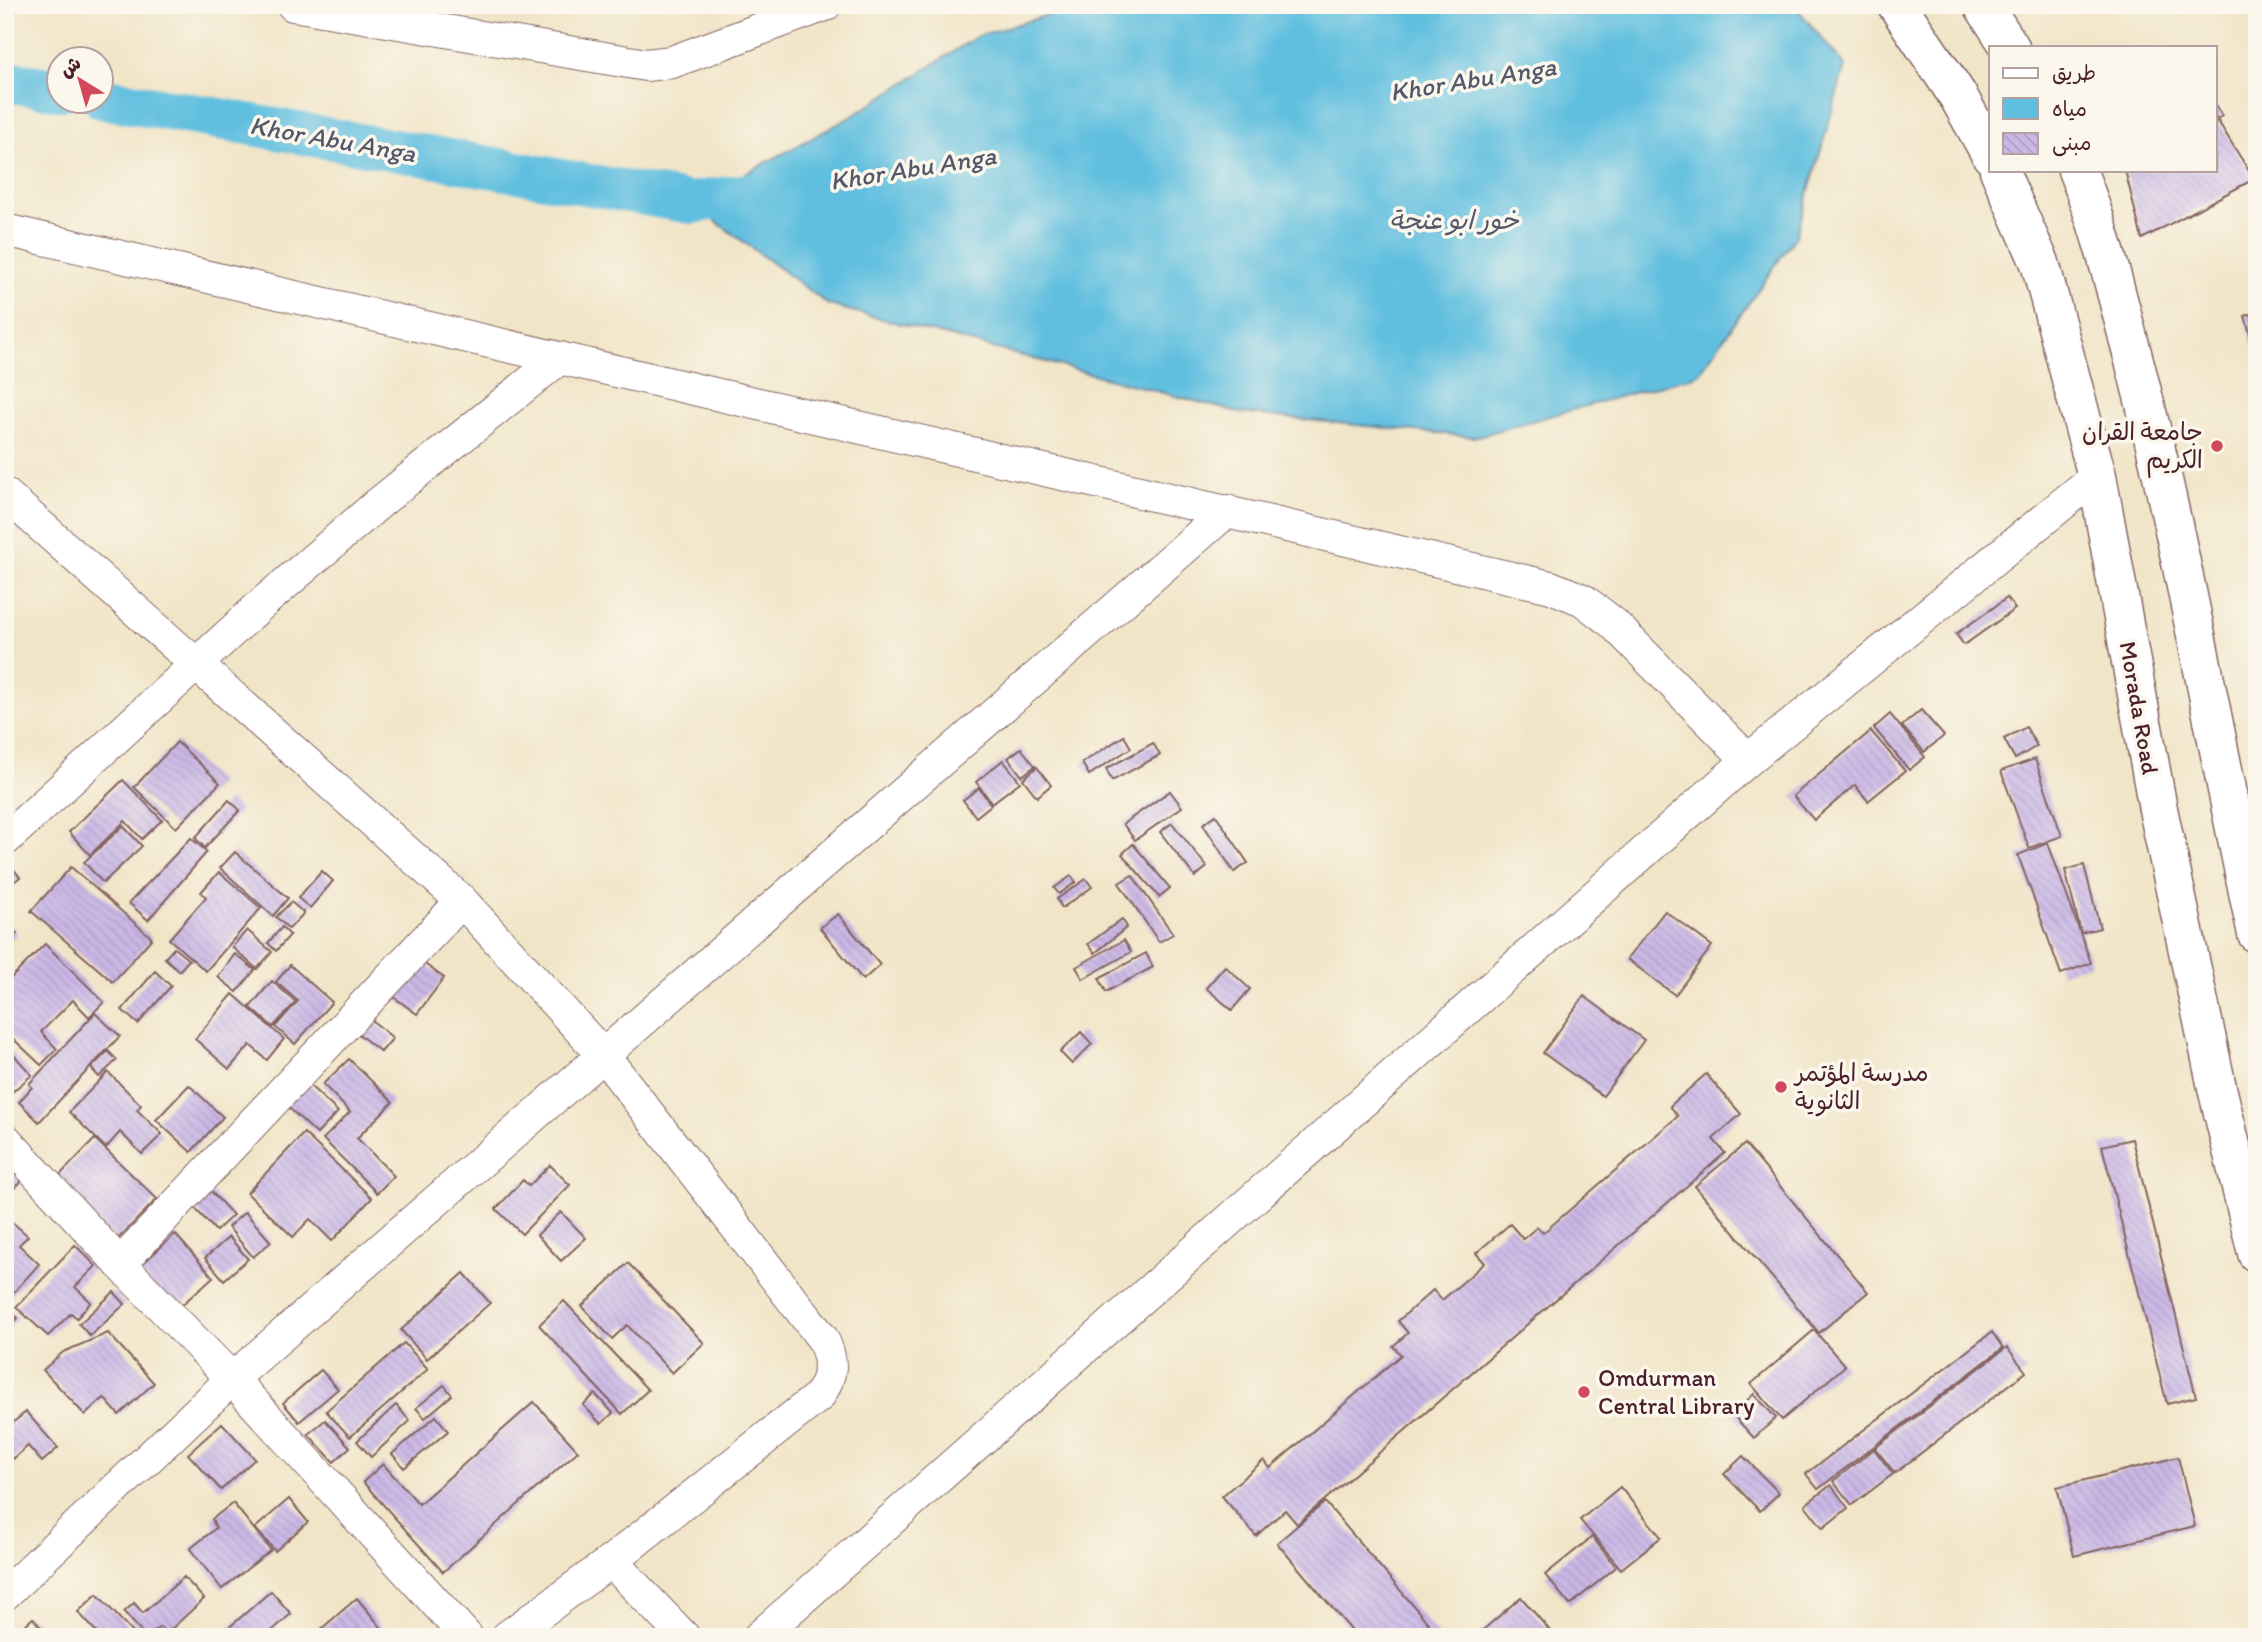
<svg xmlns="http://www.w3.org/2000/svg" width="2262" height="1642" font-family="Itim,'Playpen Sans Arabic',sans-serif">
	<defs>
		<pattern id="building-back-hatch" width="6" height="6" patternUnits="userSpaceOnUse" patternTransform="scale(1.75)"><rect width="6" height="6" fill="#cab7e6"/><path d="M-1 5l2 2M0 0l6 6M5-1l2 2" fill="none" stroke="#af9dc5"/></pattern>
	</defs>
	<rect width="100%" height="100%" fill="#fbf7ec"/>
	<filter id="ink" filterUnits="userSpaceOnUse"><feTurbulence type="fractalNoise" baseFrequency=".0143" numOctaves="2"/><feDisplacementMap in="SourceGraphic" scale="14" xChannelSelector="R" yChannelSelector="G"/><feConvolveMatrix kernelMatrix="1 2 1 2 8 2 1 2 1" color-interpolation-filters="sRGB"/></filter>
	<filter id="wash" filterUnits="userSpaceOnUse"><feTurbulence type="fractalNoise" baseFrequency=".00686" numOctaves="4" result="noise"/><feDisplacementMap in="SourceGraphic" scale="28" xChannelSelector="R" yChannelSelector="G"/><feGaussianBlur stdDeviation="1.57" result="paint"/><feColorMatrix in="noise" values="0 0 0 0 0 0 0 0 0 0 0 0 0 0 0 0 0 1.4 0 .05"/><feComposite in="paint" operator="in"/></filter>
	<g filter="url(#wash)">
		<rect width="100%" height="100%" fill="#f1e5c8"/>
		<polygon fill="#60bfdf" stroke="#556f85" stroke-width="2" points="1081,5 1794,5 1845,66 1796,236 1698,375 1474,437 1240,413 829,305 691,203 851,117 978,36"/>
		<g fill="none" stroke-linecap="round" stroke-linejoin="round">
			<g stroke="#60bfdf" stroke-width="42">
				<polyline points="5,81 60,90"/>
				<polyline points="102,98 691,203 749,194"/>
			</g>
		</g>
		<g id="blocks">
			<g fill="url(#building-back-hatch)">
				<polygon points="2215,105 2222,116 2215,120"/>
				<polygon points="2218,121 2254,179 2142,239 2125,170 2215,170 2215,123"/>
				<polygon points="2257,312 2257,356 2256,356 2245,316"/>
				<polygon points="2007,598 2015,609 1964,645 1956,634"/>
				<polygon points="1921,710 1944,736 1924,752 1902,726"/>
				<polygon points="1890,714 1925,757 1909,770 1874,728"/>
				<polygon points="2026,727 2037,746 2015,759 2004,739"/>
				<polygon points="1871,731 1905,771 1868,801 1855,785 1814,820 1793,796"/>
				<polygon points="1124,736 1131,748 1089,775 1082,763"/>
				<polygon points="177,742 220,783 176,828 134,787"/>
				<polygon points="1153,743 1160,755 1112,781 1106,769"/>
				<polygon points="1021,748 1035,766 1022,776 1008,758"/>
				<polygon points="2035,759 2062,836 2029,848 2001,771"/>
				<polygon points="1003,760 1020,782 992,803 976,782"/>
				<polygon points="1037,767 1051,785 1037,797 1023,779"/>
				<polygon points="123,780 162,820 142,839 125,821 90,855 69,832"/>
				<polygon points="979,788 991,805 976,817 963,800"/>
				<polygon points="1170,791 1182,807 1135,840 1123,824"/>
				<polygon points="229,800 240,810 205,848 195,838"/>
				<polygon points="1216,815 1248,863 1234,872 1203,824"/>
				<polygon points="1172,823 1207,867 1195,877 1160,832"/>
				<polygon points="123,826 142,846 103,883 84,862"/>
				<polygon points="191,838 207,852 148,920 129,903"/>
				<polygon points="2048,843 2091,963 2061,974 2018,855"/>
				<polygon points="1133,844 1170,888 1159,897 1122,854"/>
				<polygon points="235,852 288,898 273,916 220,868"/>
				<polygon points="5,859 20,877 5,889"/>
				<polygon points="2084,865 2100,928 2081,933 2065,870"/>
				<polygon points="71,867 152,938 113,982 31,911"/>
				<polygon points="322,871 333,881 310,908 298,898"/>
				<polygon points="219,872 261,908 206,971 169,939 206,897 201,892"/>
				<polygon points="1132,875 1173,934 1159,942 1119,883"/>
				<polygon points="1071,876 1076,882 1059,894 1054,888"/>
				<polygon points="1086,879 1092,887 1062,908 1057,899"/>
				<polygon points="291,902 304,913 289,929 276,917"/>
				<polygon points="1665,911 1712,946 1675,995 1627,959"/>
				<polygon points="838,914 880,965 863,980 820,928"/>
				<polygon points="1122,919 1127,927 1095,953 1088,944"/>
				<polygon points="5,920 17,934 7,943 5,941"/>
				<polygon points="282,927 290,935 276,951 268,943"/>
				<polygon points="247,930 272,952 257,969 232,947"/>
				<polygon points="1124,940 1131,952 1083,979 1076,967"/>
				<polygon points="45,944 104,1002 89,1017 73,1000 41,1032 57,1049 41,1065 5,1031 5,980 7,982"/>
				<polygon points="174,948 189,960 179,971 165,958"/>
				<polygon points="1146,953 1153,967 1106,992 1099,978"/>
				<polygon points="235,954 255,970 237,992 218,977"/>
				<polygon points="418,959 444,978 417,1014 391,995"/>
				<polygon points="290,965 332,1002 295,1044 275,1027 298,1001 276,982"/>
				<polygon points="1225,966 1250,989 1232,1010 1206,988"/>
				<polygon points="155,971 171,986 138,1024 122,1010"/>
				<polygon points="272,981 296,1002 273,1027 250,1007"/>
				<polygon points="233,994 284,1039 267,1060 250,1045 229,1069 195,1039"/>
				<polygon points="1584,996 1644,1040 1603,1096 1543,1053"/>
				<polygon points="95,1013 120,1036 39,1122 19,1102 32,1087 29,1084"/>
				<polygon points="368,1017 393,1038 381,1052 356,1032"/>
				<polygon points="1081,1032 1092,1044 1072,1064 1060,1052"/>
				<polygon points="5,1045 32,1075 5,1098"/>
				<polygon points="108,1051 117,1060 99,1077 91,1068"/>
				<polygon points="349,1059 393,1102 357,1138 394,1176 377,1193 323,1139 350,1112 323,1084"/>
				<polygon points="108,1072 141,1105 137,1110 162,1134 142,1154 120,1132 106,1148 69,1112"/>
				<polygon points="1706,1074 1741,1114 1713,1139 1725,1153 1297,1524 1285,1510 1256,1536 1222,1496 1264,1460 1270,1468 1401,1355 1393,1346 1408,1333 1398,1321 1433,1290 1442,1300 1485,1263 1476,1253 1510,1224 1523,1239 1537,1227 1543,1233 1678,1116 1670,1106"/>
				<polygon points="307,1083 338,1112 317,1134 286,1105"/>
				<polygon points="189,1085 223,1117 191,1152 156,1120"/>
				<polygon points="5,1107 12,1115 5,1121"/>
				<polygon points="304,1133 372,1198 332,1241 310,1219 293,1237 247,1193"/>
				<polygon points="95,1139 157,1199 117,1240 55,1180"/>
				<polygon points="2132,1139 2196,1397 2167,1404 2102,1146"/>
				<polygon points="1745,1144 1868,1292 1819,1333 1695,1186"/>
				<polygon points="550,1165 570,1185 522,1234 496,1209 523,1180 529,1186"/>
				<polygon points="13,1172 22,1181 7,1195 5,1180"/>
				<polygon points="207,1187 233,1215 216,1231 190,1203"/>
				<polygon points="245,1212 271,1242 253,1257 228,1227"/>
				<polygon points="561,1212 586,1238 561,1261 537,1235"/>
				<polygon points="12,1222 28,1236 19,1245 39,1264 7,1300 5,1229"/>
				<polygon points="175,1234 213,1277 175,1311 137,1269"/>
				<polygon points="229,1237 248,1259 224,1280 205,1258"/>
				<polygon points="75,1245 96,1266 75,1287 91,1302 77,1318 71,1313 48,1336 16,1307"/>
				<polygon points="628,1263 704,1343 672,1373 627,1325 612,1339 582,1306"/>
				<polygon points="464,1273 490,1303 427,1359 401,1330"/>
				<polygon points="114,1292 125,1304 90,1336 79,1324"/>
				<polygon points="564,1301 648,1390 622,1414 539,1325"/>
				<polygon points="5,1307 18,1318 5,1332"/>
				<polygon points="1814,1330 1845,1366 1782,1420 1751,1384"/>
				<polygon points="1992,1332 2003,1348 1818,1489 1806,1474"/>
				<polygon points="108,1333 154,1383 119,1415 104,1398 85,1415 43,1370 63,1352"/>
				<polygon points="404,1343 428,1369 350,1437 326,1411"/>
				<polygon points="2007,1347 2026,1372 1895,1473 1875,1448"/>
				<polygon points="321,1370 338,1389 299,1422 283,1403"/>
				<polygon points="444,1385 452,1395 425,1418 416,1408"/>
				<polygon points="595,1394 613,1413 601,1424 583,1405"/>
				<polygon points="1754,1394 1776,1418 1754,1438 1732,1414"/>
				<polygon points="534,1402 578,1451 443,1572 363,1482 383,1464 419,1504"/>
				<polygon points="396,1405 410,1421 371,1457 357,1441"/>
				<polygon points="26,1412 58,1448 42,1462 28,1446 13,1459 5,1450 5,1429"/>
				<polygon points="436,1416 448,1431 404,1468 392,1454"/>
				<polygon points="325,1420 350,1447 334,1462 308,1434"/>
				<polygon points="222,1423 255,1459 221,1490 188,1454"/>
				<polygon points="1874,1449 1893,1474 1852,1505 1833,1481"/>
				<polygon points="1743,1456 1779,1493 1760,1511 1724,1474"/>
				<polygon points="2178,1457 2195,1526 2074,1556 2057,1487"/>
				<polygon points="1831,1485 1848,1508 1823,1528 1805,1505"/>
				<polygon points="1620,1487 1661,1537 1621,1569 1580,1520"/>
				<polygon points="289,1499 308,1522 275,1551 255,1528"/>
				<polygon points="1325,1502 1440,1637 1357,1637 1277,1543"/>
				<polygon points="233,1503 271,1550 222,1589 190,1549 216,1528 212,1519"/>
				<polygon points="1592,1537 1616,1567 1570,1605 1545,1575"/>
				<polygon points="184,1577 204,1599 167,1633 160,1627 146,1637 124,1612 134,1603 143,1613"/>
				<polygon points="271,1591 291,1614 265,1637 218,1637"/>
				<polygon points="97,1594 137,1637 101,1637 78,1612"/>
				<polygon points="1521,1597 1551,1632 1546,1637 1475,1637"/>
				<polygon points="357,1598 385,1632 379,1637 312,1637"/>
				<polygon points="33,1618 49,1637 11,1637"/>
			</g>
		</g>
	</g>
	<g filter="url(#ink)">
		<use href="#blocks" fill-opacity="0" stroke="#846462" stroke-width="2"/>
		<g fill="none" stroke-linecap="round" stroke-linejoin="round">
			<defs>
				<g id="minor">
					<polyline points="293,5 646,65 672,62 825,5"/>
					<polyline points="5,230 1551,587 1583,600 1613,623 1748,760"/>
					<path d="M5 494 462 901 604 1056 822 1338C834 1361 832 1375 819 1396L611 1561 507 1637"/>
					<polyline points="5,840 264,602 379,503 560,358"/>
					<polyline points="5,1139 120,1264 232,1379 467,1637"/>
					<polyline points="120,1264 462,901"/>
					<polyline points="611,1561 684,1637"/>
					<polyline points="5,1594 232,1379 1227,511"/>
					<polyline points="759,1637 1748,760 2097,476"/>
				</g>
				<g id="primary">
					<polyline points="1897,5 1958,96 1991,155"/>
					<polyline points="1983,5 2010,47"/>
					<polyline points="1999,170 2040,263 2097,476 2158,809 2218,1092 2257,1253"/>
					<path d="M2077 170C2103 233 2118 301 2136 368 2184 554 2216 746 2257 934"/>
				</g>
			</defs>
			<use href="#minor" stroke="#846462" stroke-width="34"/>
			<use href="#primary" stroke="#846462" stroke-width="41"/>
			<use href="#minor" stroke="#fff" stroke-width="32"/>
			<use href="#primary" stroke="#fff" stroke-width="38"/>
		</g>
	</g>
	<g fill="#d1495b" stroke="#fbf7ec" stroke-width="2.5">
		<circle cx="2217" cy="446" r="7"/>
		<circle cx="1781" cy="1087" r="7"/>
		<circle cx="1584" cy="1392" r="7"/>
	</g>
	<g text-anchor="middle" stroke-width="7" stroke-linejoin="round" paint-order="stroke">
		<g font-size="24" fill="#4a1f2b" stroke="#fbf7ec" text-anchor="start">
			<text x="2203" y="440" text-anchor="end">جامعة القران<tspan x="2203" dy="28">الكريم</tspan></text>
			<text x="1795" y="1081">مدرسة المؤتمر<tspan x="1795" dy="28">الثانوية</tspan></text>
			<text x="1598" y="1386">Omdurman<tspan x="1598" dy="28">Central Library</tspan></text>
		</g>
		<g font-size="24" fill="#4a1f2b" stroke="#fbf7ec">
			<text transform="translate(2139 708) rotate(80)" y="8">Morada Road</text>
		</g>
		<g font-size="26" font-style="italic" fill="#52576a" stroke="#fbf7ec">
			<text transform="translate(1473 79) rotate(-9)" y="9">Khor Abu Anga</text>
			<text transform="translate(333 139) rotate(10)" y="9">Khor Abu Anga</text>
			<text transform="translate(913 168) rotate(-9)" y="9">Khor Abu Anga</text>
			<text x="1454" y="229">خور ابو عنجة</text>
		</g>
	</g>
	<rect width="2262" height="1642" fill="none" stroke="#fbf7ec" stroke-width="28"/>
	<rect x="1989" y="46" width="228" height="126" fill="#fbf7ec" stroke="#b4a19f" stroke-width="2"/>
	<rect x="2003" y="68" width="35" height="10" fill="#ffffff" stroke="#b4a19f" stroke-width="2"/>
	<text x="2052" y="80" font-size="21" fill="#4a1f2b">طريق</text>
	<rect x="2003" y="98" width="35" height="21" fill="#60bfdf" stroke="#b4a19f" stroke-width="2"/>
	<text x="2052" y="116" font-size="21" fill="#4a1f2b">مياه</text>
	<rect x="2003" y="133" width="35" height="21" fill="url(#building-back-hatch)" stroke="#b4a19f" stroke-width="2"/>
	<text x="2052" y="150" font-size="21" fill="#4a1f2b">مبنى</text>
	<g transform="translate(80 80) rotate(323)"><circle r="33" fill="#fbf7ec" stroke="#b4a19f" stroke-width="2"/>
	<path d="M0-5L12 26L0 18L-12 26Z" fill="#d1495b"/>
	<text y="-10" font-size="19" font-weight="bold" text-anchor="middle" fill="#4a1f2b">ش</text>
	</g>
</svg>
